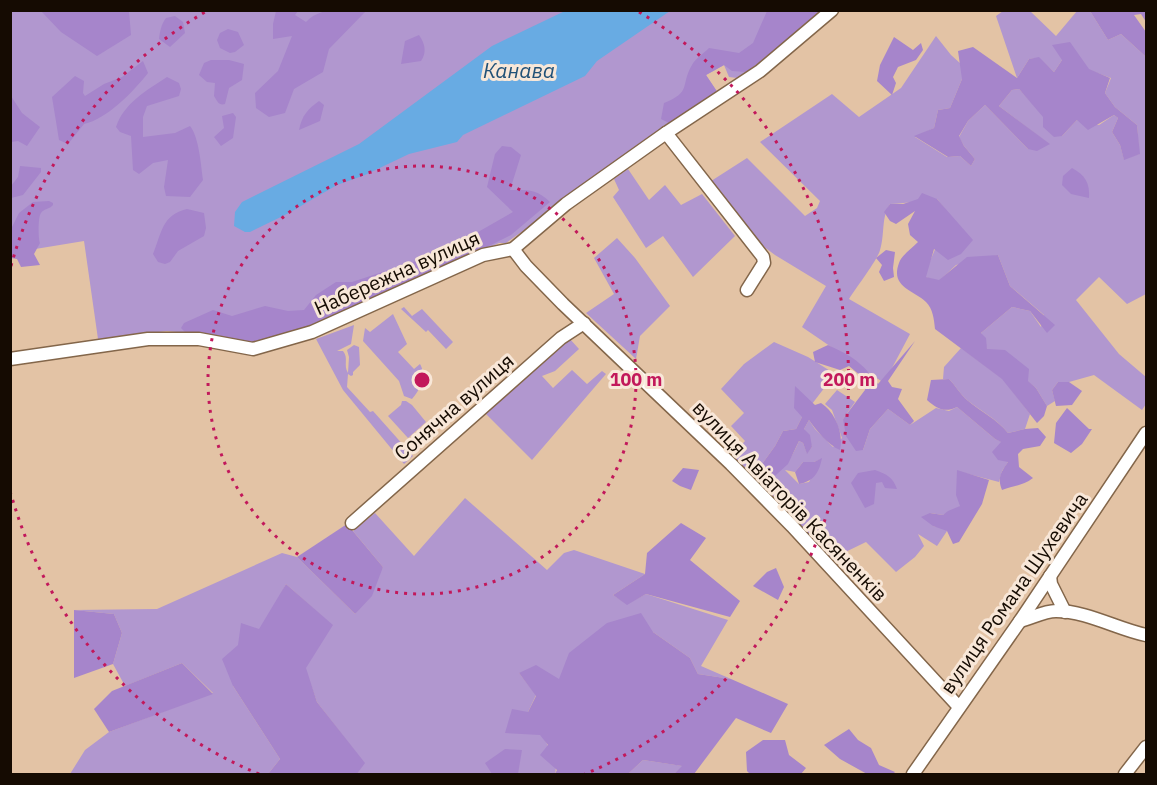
<svg xmlns="http://www.w3.org/2000/svg" width="1157" height="785" font-family="'IBM Plex Sans',sans-serif">
	<rect width="100%" height="100%" fill="#e3c3a5"/>
	<g fill="#b197cf" fill-rule="evenodd">
		<polygon points="11,11 828,11 761,62 737,78 729,77 724,65 706,75 718,93 506,243 499,243 351,312 186,333 167,331 98,339 84,241 11,253"/>
		<path d="M1003 11H1030L1056 36 1077 11H1090L1108 40 1121 34 1145 56 1146 55V294L1127 304 1099 277 1076 300 1119 354 1146 377V404L1142 410 1094 375 1069 382H1058L1052 390 1055 401 1047 406 1036 388 987 349 981 333 1012 307 1030 311 1041 327 1044 315 1010 286 998 255 956 265 939 281 925 277 930 261 950 215 937 199C921 199 906 204 890 204 881 217 885 235 880 250 878 259 856 288 849 299L910 334 884 383 802 327 826 286 775 255 759 243 708 183 747 158 805 216 817 208 820 201 760 142 832 94 859 117 901 88 936 36 951 55 971 73 962 79 950 108 938 110 934 128 915 137 947 157 960 156 971 166 975 159 964 146 959 137 968 121 985 105 1028 149 1049 144 999 106 1012 90 1019 89 1062 136 1077 120 1099 125 1114 115 1118 118 1112 132 1120 145 1124 159 1139 154 1137 125 1115 107 1105 93 1111 78 1062 60 1054 72 1039 58 1029 59 1017 78 996 16Z"/>
		<polygon points="628,169 649,200 665,185 681,205 702,194 735,236 693,277 663,236 646,248 613,197 619,190 614,179"/>
		<polygon points="617,238 635,258 670,306 640,336 636,359 586,313 614,294 594,258"/>
		<polygon points="404,307 412,316 422,309 453,342 446,349 428,330 426,332 401,309"/>
		<path d="M393 314 407 344 398 352 414 369 420 364C427 376 420 390 412 399L404 396 399 381 363 341 365 328 370 332Z"/>
		<path d="M354 325 351 344 337 351H343C349 358 343 365 348 373L349 357 347 350 354 345 359 347 360 365 353 372V375L351 376 348 374 347 387 370 412 373 411 413 456 404 464 343 390 316 339Z"/>
		<polygon points="569,338 579,349 555,371 542,376 553,388 572,370 587,384 602,371 606,374 532,460 485,413"/>
		<polygon points="774,342 808,357 835,374 802,417 796,429 783,431 775,446 754,475 731,456 745,441 731,426 744,413 721,389 744,364"/>
		<path d="M961 348 1003 379 1030 414 1025 429 1008 433C997 419 982 412 967 400 961 395 955 385 949 379H943L944 367Z"/>
		<path d="M837 390 855 402 843 419 863 450 870 429 888 409 910 425 936 408 949 411 957 407 995 439 1002 442 1008 462 1002 471 999 482 957 471 961 506 943 515 930 513 933 526 943 528 947 531 937 546 918 534 924 546 915 557 896 572 866 542 831 559 764 486C781 468 789 465 799 441L803 443 807 453 812 447 804 429 809 420 815 429 833 447 842 438 832 410 825 404ZM821 459 809 482 799 484 785 470 795 472 803 462H814Z"/>
		<polygon points="402,401 406,401 412,405 426,422 408,438 388,416 401,405"/>
		<path d="M465 498 547 570 564 553 574 550 645 574 613 595 627 604 646 594 728 620 701 666 731 679 698 674 690 658 653 632 559 680 519 673 536 695 528 712C536 727 560 758 555 774H357L364 763 317 702 305 668 332 625 286 584 233 686 280 759 268 774H70L85 750 109 732 213 693 182 663 125 686 113 664 122 633 114 614 74 610 157 609 282 553 297 557 355 614 383 567 353 531 375 513 414 556Z"/>
		<polygon points="643,760 683,766 674,774 628,774"/>
	</g>
	<g fill="#a685cb">
		<polygon points="41,11 129,11 131,35 97,56 61,32"/>
		<path d="M276 11H298L295 15 306 22C321 6 345 10 366 11L329 49 323 72 294 89 285 113 269 117 256 108 255 93 278 71 292 36 273 39V24Z"/>
		<path d="M767 11H828L746 72 732 71 724 65 706 75 718 93 673 125 661 119 664 103C692 92 680 85 692 65 695 59 704 53 709 48L739 53 753 43Z"/>
		<polygon points="1090,11 1146,11 1146,22 1141,14 1134,15 1146,32 1145,56 1121,34 1108,40"/>
		<path d="M175 16 183 22 185 33 170 47 159 39C160 31 161 25 166 18Z"/>
		<polygon points="228,29 238,32 244,45 235,52 230,53 220,48 217,40 220,33"/>
		<path d="M419 35C425 44 427 52 421 61L401 64 405 41Z"/>
		<polygon points="894,37 913,50 921,43 923,50 916,60 898,67 893,77 896,83 892,95 877,81 880,65"/>
		<polygon points="1070,42 1089,69 1110,78 1105,93 1115,107 1137,125 1140,154 1124,160 1120,145 1112,132 1118,118 1114,115 1088,130 1077,120 1062,136 1054,137 1043,127 1043,117 1019,89 1012,90 999,106 1050,144 1037,151 1028,149 985,105 968,121 959,136 964,146 975,159 971,166 960,156 948,157 914,136 934,128 938,110 950,108 962,79 958,51 973,47 1017,78 1029,59 1039,57 1054,72 1062,60 1052,45"/>
		<path d="M211 60H229L244 64 242 80 229 88 225 104C219 106 217 101 214 96L215 83 207 82 199 75 204 63Z"/>
		<path d="M143 61 148 73C133 92 107 119 84 124L68 144 59 140 52 97 75 76 84 81 83 93 85 96 104 84 122 77Z"/>
		<path d="M167 77 179 83 181 89 179 96 147 106 143 117V137L175 133 190 126C199 137 201 165 203 180L190 197 166 196 164 187 168 160 153 163 139 174 133 170 131 136 120 132 116 127C124 103 147 90 167 77Z"/>
		<polygon points="11,96 22,113 40,127 27,146 18,141 11,142"/>
		<path d="M319 101 324 105 320 121 299 130C302 115 308 109 319 101Z"/>
		<polygon points="233,113 236,117 233,138 221,146 214,137 224,128 222,116"/>
		<path d="M502 146 511 147 521 155 510 190C528 190 537 189 550 202L511 235 415 283 312 328 252 343 186 333 181 328 184 323 213 310 232 316 265 306 288 311 304 310 316 295 336 282H352L419 260 471 236 513 212 487 187 495 154Z"/>
		<polygon points="20,166 41,168 41,172 23,195 11,198 11,186 18,177"/>
		<path d="M1072 168C1085 175 1090 183 1089 198L1071 194 1062 185 1063 176Z"/>
		<path d="M922 193 937 199 973 240 961 254 948 260 934 249 926 277 939 280 967 257 998 255 1010 286 1055 325 1047 333 1030 311 1012 307 981 333 986 338 987 349 1005 350 1029 369 1028 381 1036 388 1047 406 1044 416 1037 423 1002 379 935 329C934 319 933 309 926 302 913 290 890 287 899 263 901 256 912 248 918 242L910 235 908 224 915 211 896 224 890 221 884 212 890 204H903L918 199Z"/>
		<path d="M49 201 53 203V205C50 209 43 209 41 213 38 216 38 239 40 243L34 254 40 265 21 267 17 259 11 258 12 227 19 213 33 202Z"/>
		<path d="M187 209 204 213 206 228 204 236 178 251 170 262 165 264 158 262 153 254C162 232 162 215 187 209Z"/>
		<polygon points="886,250 895,252 893,268 894,277 884,281 879,272 882,265 876,258"/>
		<path d="M915 341 888 381 892 387 902 389 898 399 914 421 910 425 888 409 870 429 863 450 856 451 846 436 843 419 865 390 867 381 849 366 840 370 815 362 813 352 828 345C854 357 861 362 878 384Z"/>
		<path d="M949 379C955 385 961 395 967 400 981 412 997 419 1008 433L1025 429 1038 428 1046 437 1040 446 1023 449 1018 454 1019 467 1033 478C1023 486 1014 485 1002 490 997 478 1001 472 1008 462L998 460 992 452 1001 442 995 439 957 407C945 413 937 409 927 400L931 380Z"/>
		<polygon points="1058,382 1069,382 1082,391 1072,405 1056,406 1052,390"/>
		<path d="M795 386 815 405 821 403C835 412 844 433 840 450 828 445 816 430 809 420L804 429 810 435 812 447 807 454 803 443 799 441 788 464 764 486 754 475 775 446 783 431 796 429 802 417 794 408Z"/>
		<polygon points="1067,408 1089,429 1092,429 1082,444 1071,453 1054,443 1056,423"/>
		<path d="M822 458C819 473 814 481 799 484L795 472 803 462H814Z"/>
		<polygon points="683,468 699,470 691,490 680,486 672,481"/>
		<path d="M875 470C886 474 893 477 897 489L885 488 882 482 876 483 874 504 865 508 851 483 858 473Z"/>
		<polygon points="957,470 989,480 982,504 959,542 953,544 947,531 933,526 921,517 930,513 943,515 948,511 960,506 956,495"/>
		<polygon points="681,523 706,538 690,560 740,601 730,617 646,594 627,605 613,595 645,574 647,553"/>
		<polygon points="347,524 383,567 372,596 355,614 297,557"/>
		<polygon points="776,568 784,587 778,600 753,586 767,572"/>
		<polygon points="286,584 333,625 306,668 317,702 365,763 357,774 268,774 280,759 233,686 222,659 238,645 241,623 259,629"/>
		<polygon points="74,610 114,614 122,633 113,664 74,678"/>
		<polygon points="641,613 653,632 690,658 698,674 731,679 788,704 771,733 736,718 694,774 674,774 682,766 643,760 628,774 555,774 557,770 540,755 548,745 540,735 505,733 512,709 528,712 536,696 519,673 536,665 559,679 569,653 607,623"/>
		<polygon points="182,663 213,694 109,732 94,709 112,691"/>
		<polygon points="849,729 858,740 871,748 879,765 895,772 893,774 867,774 840,759 824,745"/>
		<polygon points="763,740 785,740 789,755 806,768 801,774 750,774 747,771 746,752"/>
		<polygon points="505,749 522,750 518,774 492,774 485,763"/>
	</g>
	<polygon fill="#68abe3" points="567,10 670,11 597,61 585,76 463,135 457,142 409,154 365,175 337,185 289,213 250,232 245,232 234,226 235,212 242,202 359,144 492,46"/>
	<g fill="none" stroke-linecap="round" stroke-linejoin="round">
		<defs>
			<g id="street">
				<polyline points="666,133 763,257 764,263 747,290"/>
				<polyline points="513,249 526,266 563,304 731,464 792,526 959,707"/>
				<polyline points="10,359 148,339 199,339 253,349 312,332 483,255 513,249 566,204 666,133 760,71 832,10"/>
				<polyline points="352,523 561,338 584,323"/>
				<polyline points="1050,576 1051,584 1065,612"/>
				<path d="M1020 621C1032 618 1044 611 1056 611 1087 611 1117 629 1146 635"/>
				<polyline points="913,774 1020,621 1146,433"/>
				<polyline points="1125,774 1146,747"/>
			</g>
		</defs>
		<use href="#street" stroke="#83664a" stroke-width="15"/>
		<use href="#street" stroke="#fff" stroke-width="12"/>
	</g>
	<g fill="none" stroke="#c2185b" stroke-width="3" stroke-dasharray="3 6">
		<circle cx="422" cy="380" r="214"/>
		<path d="M259 774A427 427 0 0 1 11 494M11 266A427 427 0 0 1 205 12M639 12A427 427 0 0 1 585 774"/>
	</g>
	<g text-anchor="middle" stroke-width="6" stroke-linejoin="round" paint-order="stroke">
		<g font-size="20" fill="#150b02" stroke="#f8e7d8">
			<text transform="translate(397 273) rotate(-24)" y="7">Набережна вулиця</text>
			<text transform="translate(454 407) rotate(-41)" y="7">Сонячна вулиця</text>
			<text transform="translate(790 501) rotate(46)" y="7">вулиця Авіаторів Касяненків</text>
			<text transform="translate(1014 593) rotate(-55)" y="7">вулиця Романа Шухевича</text>
		</g>
		<g font-size="21" font-style="italic" fill="#215177" stroke="#f8e7d8">
			<text x="519" y="78">Канава</text>
		</g>
	</g>
	<circle cx="422" cy="380" r="9" fill="#c2185b" stroke="#f8e7d8" stroke-width="3"/>
	<g font-size="18" text-anchor="middle" font-weight="bold" fill="#c2185b" stroke="#f8e7d8" stroke-width="6" stroke-linejoin="round" paint-order="stroke">
		<text x="636" y="386">100 m</text>
		<text x="849" y="386">200 m</text>
	</g>
	<rect width="1157" height="785" fill="none" stroke="#150b02" stroke-width="24"/>
</svg>
